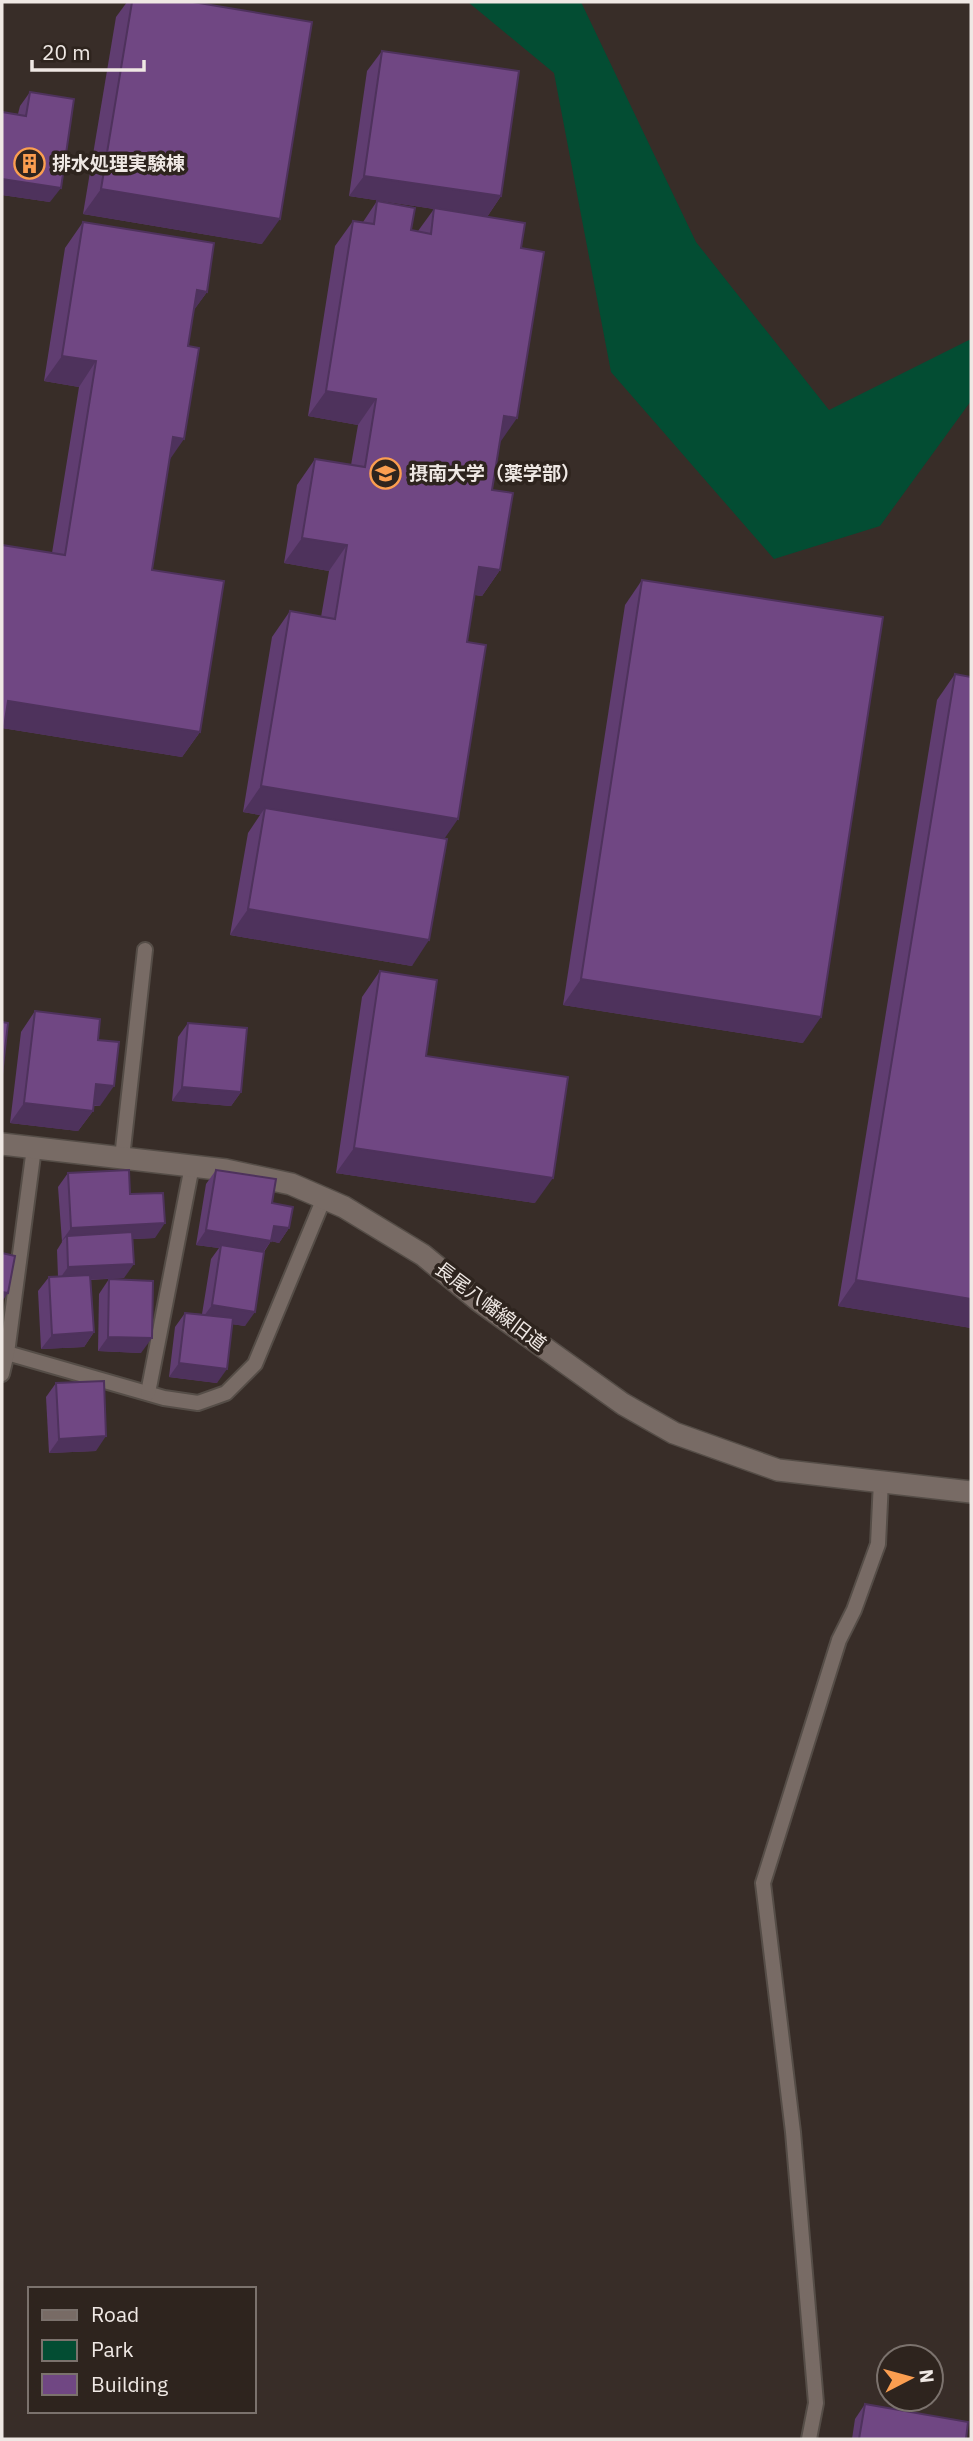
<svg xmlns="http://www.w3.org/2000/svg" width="973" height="2441" font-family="'IBM Plex Sans','Noto Sans JP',sans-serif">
	<rect width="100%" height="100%" fill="#382d28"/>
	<polygon fill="#034d33" points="468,2 581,2 696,242 829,410 971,339 971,401 880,526 774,559 611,372 554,73"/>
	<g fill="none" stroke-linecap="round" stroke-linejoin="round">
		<defs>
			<g id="lane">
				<polyline points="122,1158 145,950"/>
				<polyline points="7,1353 164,1398 198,1403 226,1393 255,1364 324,1198"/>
				<polyline points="2,1374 7,1353 34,1148"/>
				<polyline points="148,1393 192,1166"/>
				<polyline points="809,2439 816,2403 793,2132 763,1883 839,1640 854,1610 878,1544 881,1481"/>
			</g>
			<polyline id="street" points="2,1144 226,1170 291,1184 344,1207 423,1255 479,1301 623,1404 674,1433 778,1470 971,1492"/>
		</defs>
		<use href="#lane" stroke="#554d47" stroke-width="18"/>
		<use href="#street" stroke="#554d47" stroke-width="24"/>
		<use href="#lane" stroke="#786b65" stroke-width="14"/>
		<use href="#street" stroke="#786b65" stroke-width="21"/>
	</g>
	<g fill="#603d71">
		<polygon points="127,2 193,2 262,244 83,214 116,17"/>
		<polygon points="382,51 501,196 487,217 521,248 500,443 492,490 500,570 482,596 475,595 467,642 444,838 412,966 230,935 248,833 260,815 243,812 272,637 290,611 321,617 329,571 284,563 297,485 315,459 351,465 358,425 308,416 335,246 353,221 363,222 377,201 411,230 418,231 434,209 349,196 367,71"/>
		<polygon points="30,92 50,202 2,195 2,112 18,114 20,106"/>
		<polygon points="83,222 207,292 193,311 152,570 200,732 182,757 2,728 2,729 2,545 52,553 79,387 44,381 65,248"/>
		<polygon points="642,580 803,1043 563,1005 625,605"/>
		<polygon points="955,674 971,677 971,1328 838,1306 937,700"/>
		<polygon points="380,971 426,1056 535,1203 336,1173 362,997"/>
		<polygon points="35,1011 98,1040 100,1106 93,1106 93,1111 78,1131 10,1123 21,1032"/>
		<polygon points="188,1023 241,1092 231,1106 172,1101 178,1037"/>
		<polygon points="216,1170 272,1203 289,1228 279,1243 271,1241 264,1252 245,1326 232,1324 217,1383 169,1377 175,1327 185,1313 202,1314 211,1259 219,1248 196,1245 206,1184"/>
		<polygon points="68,1173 130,1194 155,1238 133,1239 124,1278 90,1280 94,1332 84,1347 41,1349 38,1291 49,1277 58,1277 57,1250 62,1242 58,1187"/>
		<polygon points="109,1279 141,1353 98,1351 99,1294"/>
		<polygon points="56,1383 96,1451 49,1453 46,1397"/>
		<polygon points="865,2404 966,2439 852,2439 855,2419"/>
	</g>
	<g fill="#4e325c">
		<polygon points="364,176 501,196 487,217 349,196"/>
		<polygon points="2,179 61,188 50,202 2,195"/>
		<polygon points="101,189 280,219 262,244 83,214"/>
		<polygon points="197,290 207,292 189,317"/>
		<polygon points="62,356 96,361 79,387 44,381"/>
		<polygon points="326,391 376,399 358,425 308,416"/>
		<polygon points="504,416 517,418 499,444"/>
		<polygon points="173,437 184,439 166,465"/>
		<polygon points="302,538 347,545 329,571 284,563"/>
		<polygon points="479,567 500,570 482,596 461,593"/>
		<polygon points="8,701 200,732 182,757 2,728 2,729 2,709"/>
		<polygon points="261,786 458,819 440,845 265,808 260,815 243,812"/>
		<polygon points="248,909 429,940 412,966 230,935"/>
		<polygon points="581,979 821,1017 803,1043 563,1005"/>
		<polygon points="96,1084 114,1086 100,1106 82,1104"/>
		<polygon points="182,1087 241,1092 231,1106 172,1101"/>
		<polygon points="24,1103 93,1111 78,1131 10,1123"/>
		<polygon points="354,1148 553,1178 535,1203 336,1173"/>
		<polygon points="165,1223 155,1238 67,1242 67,1236 61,1242 71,1228"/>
		<polygon points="274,1226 289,1228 279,1243 271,1241 261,1255 221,1245 219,1248 196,1245 206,1230"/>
		<polygon points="134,1264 124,1278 58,1281 68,1267"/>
		<polygon points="856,1280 971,1299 971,1328 838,1306"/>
		<polygon points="2,1292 8,1293 3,1300 2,1300"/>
		<polygon points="212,1305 255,1312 245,1326 201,1320"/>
		<polygon points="94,1332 84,1347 41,1349 52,1335"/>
		<polygon points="108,1337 152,1338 141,1353 98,1351"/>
		<polygon points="179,1363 227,1369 217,1383 169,1377"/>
		<polygon points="106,1436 96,1451 49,1453 59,1439"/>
	</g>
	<g fill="#704783" stroke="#4e325c" stroke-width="2">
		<polygon points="132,2 193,2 312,22 280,219 101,189"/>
		<polygon points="382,51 519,71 501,196 364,176"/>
		<polygon points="30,92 74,99 61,188 2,179 2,112 26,116"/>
		<polygon points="377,201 415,208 411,230 431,234 434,208 525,223 521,248 544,252 517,418 504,416 492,490 513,493 500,570 479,567 467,642 486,645 458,819 261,786 290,611 335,619 347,545 302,538 315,459 365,467 376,399 326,391 353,221 374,224"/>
		<polygon points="83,222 214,243 207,292 197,290 188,346 199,348 184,439 173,437 152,570 224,581 200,732 8,701 4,727 2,726 2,545 65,555 96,361 62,356"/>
		<polygon points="642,580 883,617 821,1017 581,979"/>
		<polygon points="955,674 971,677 971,1299 856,1280"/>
		<polygon points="265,808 447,839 429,940 248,909"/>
		<polygon points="380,971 437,980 426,1056 568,1077 553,1178 354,1148"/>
		<polygon points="35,1011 100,1019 98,1040 119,1042 114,1086 96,1084 93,1111 24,1103"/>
		<polygon points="2,1022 8,1023 2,1075"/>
		<polygon points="188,1023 247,1028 241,1092 182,1087"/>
		<polygon points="129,1170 130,1194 163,1193 165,1223 71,1228 68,1173"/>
		<polygon points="216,1170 276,1179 272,1203 293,1207 289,1228 274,1226 271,1241 206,1230"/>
		<polygon points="132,1232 134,1264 68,1267 67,1236"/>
		<polygon points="221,1245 264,1252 255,1312 212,1305"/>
		<polygon points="2,1253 15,1256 8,1293 2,1292"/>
		<polygon points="90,1275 94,1332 52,1335 49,1277"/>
		<polygon points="109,1279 153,1281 152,1338 108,1337"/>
		<polygon points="185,1313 233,1318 227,1369 179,1363"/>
		<polygon points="104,1381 106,1436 59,1439 56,1383"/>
		<polygon points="865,2404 968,2422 966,2439 859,2439"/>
	</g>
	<defs>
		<symbol id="building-ring" viewBox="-11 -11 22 22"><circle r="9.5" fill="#2e241e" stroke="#fb9e50" stroke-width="1.5"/><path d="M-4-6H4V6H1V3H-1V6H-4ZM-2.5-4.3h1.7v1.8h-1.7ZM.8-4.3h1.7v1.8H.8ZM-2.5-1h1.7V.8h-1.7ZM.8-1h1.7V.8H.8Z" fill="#fb9e50"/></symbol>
		<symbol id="university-ring" viewBox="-11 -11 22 22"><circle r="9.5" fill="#2e241e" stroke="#fb9e50" stroke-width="1.5"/><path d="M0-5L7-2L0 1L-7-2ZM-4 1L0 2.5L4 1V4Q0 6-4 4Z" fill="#fb9e50"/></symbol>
	</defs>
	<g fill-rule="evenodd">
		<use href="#building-ring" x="12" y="146" width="35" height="35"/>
		<use href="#university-ring" x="368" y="456" width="35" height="35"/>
	</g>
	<g text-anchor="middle" stroke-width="7" stroke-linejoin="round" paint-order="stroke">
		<g font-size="19" font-weight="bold" fill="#efe8e4" stroke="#2e241e" text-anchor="start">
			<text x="52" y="170">排水処理実験棟</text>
			<text x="409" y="480">摂南大学（薬学部）</text>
		</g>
		<g font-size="19" fill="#efe8e4" stroke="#2e241e">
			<text transform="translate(491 1306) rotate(37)" y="7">長尾八幡線旧道</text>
		</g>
	</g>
	<rect width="973" height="2441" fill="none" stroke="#efe8e4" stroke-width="7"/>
	<rect x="28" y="2287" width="228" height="126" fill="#2e241e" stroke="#7b726d" stroke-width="2"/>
	<rect x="42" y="2310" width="35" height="10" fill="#786b65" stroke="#7b726d" stroke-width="2"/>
	<text x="91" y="2322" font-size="21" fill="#efe8e4">Road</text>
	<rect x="42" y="2340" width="35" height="21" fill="#034d33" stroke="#7b726d" stroke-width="2"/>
	<text x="91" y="2357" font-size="21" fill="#efe8e4">Park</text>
	<rect x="42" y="2374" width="35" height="21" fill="#704783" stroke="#7b726d" stroke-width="2"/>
	<text x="91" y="2392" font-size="21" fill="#efe8e4">Building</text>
	<g transform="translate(910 2378) rotate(84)"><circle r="33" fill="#2e241e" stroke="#7b726d" stroke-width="2"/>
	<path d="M0-5L12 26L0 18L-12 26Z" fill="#fb9e50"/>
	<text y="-10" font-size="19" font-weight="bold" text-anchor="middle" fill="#efe8e4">N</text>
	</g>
	<path d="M32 60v10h112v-10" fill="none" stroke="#efe8e4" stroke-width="3.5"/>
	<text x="42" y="60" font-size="21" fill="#efe8e4" stroke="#2e241e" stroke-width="5" paint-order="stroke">20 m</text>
</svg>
